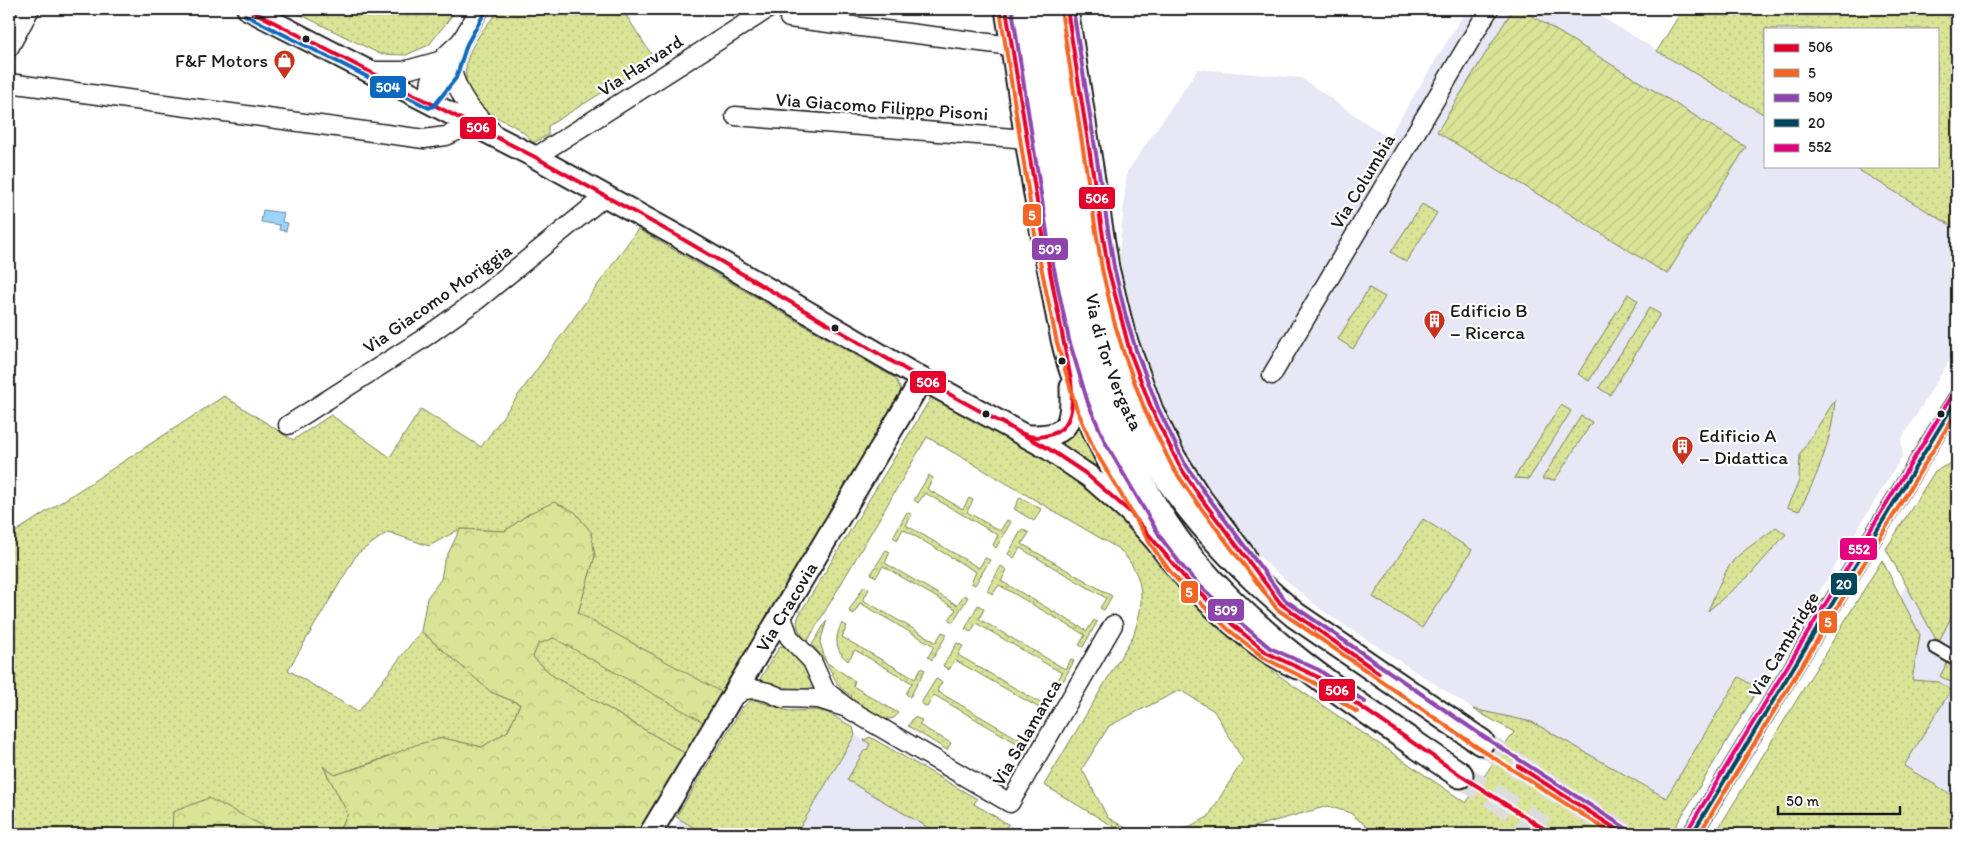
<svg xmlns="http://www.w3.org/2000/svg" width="1966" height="843" font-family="Itim,sans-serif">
	<defs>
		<pattern id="grass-dots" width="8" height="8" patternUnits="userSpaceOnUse" patternTransform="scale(1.25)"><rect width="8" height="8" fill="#d9e497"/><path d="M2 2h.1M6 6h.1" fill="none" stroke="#bac382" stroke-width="1.8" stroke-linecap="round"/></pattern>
		<pattern id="forest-crowns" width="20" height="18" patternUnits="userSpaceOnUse" patternTransform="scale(1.25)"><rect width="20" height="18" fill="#d9e497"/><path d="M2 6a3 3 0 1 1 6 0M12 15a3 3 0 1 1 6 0" fill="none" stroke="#bac382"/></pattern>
		<pattern id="garden-furrows" width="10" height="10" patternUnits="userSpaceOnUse" patternTransform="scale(1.25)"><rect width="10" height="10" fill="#d9e497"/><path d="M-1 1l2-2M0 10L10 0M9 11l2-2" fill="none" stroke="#bac382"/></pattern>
	</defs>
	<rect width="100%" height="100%" fill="#fff"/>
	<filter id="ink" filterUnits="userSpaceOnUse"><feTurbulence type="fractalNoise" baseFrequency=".02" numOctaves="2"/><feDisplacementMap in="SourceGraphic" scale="10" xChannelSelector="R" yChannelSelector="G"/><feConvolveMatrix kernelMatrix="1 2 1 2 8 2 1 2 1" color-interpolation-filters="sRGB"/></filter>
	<g filter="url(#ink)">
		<g fill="#e7e7f5">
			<polygon points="1467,9 1588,9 1765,115 1765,166 1852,166 1957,229 1957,348 1901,440 1903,455 1685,811 1532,722 1473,709 1323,611 1268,565 1217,507 1180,442 1151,375 1136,334 1119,257 1127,172 1198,69 1301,78 1388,138"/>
			<polygon points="1957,503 1957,814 1816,732"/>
			<polygon points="831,721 1017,829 1014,834 670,834 730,735"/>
		</g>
		<g fill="url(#grass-dots)" stroke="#7a805a">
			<polygon points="289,9 457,9 429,45 406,55 380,54"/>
			<path d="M501 9H622L655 60 548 126V135L533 143C522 126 501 121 485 111 481 109 478 104 475 100 451 68 478 33 501 9Z"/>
			<polygon points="1683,9 1957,9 1957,229 1852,166 1937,166 1937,29 1765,29 1765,115 1657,51"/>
			<polygon points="1422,204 1437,213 1406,262 1391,252"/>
			<polygon points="638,229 895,378 900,387 902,397 686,754 553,676 533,657 538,643 554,638 578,613 595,556 590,532 575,512 530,513 505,531 460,529 429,546 388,532 357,554 288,670 358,712 421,631 491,692 520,704 508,731 482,747 443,738 335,775 324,768 348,814 337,834 277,834 269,829 173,812 172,834 9,834 9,536 224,396 293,440 331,415 390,457 421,409 481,447"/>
			<polygon points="1369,288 1385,297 1353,349 1338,339"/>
			<polygon points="1628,294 1638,301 1589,381 1578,374"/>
			<polygon points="1649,308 1660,314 1610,395 1599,388"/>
			<path d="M932 396 1065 469 1093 488 1134 531 1159 565 1197 607 1245 650 1288 682 1466 803 1514 732 1473 709 1532 722 1666 798 1739 677 1758 689 1671 834H1376L1350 813 1328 806 1236 832 1235 834H1174L1208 817 1243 760 1214 711 1180 690 1109 726 1082 769 1108 818 1137 834H1126L1044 785 1133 636C1145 603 1146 576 1119 549L927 437 807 642C800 633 794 626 799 615Z"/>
			<path d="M1835 400C1832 439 1818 476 1799 511L1787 507 1799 481 1800 454Z"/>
			<polygon points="1561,405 1571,411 1529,479 1514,478"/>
			<polygon points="1581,416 1592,422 1555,480 1542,479"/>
			<path d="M1080 424 1098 465 1096 466 1063 446C1063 439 1073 427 1080 424Z"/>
			<polygon points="1957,460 1957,606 1938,643 1886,549 1935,471"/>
			<polygon points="929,475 933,478 927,489 963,509 969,498 973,500 967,512 1000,531 1007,520 1011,522 996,548 993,545 998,535 925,493 918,503 914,500"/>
			<polygon points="1020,497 1041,509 1034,521 1014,509"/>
			<polygon points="907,512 912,515 906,525 979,568 985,558 990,560 975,585 971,583 976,572 903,529 897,540 893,537"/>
			<polygon points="1423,519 1472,550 1422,628 1373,597"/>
			<path d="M1776 527 1786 534 1750 575 1708 611C1714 597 1726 565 1738 556 1750 545 1764 538 1776 527Z"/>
			<polygon points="1022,529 1029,533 1022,544 1112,596 1104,610 1100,608 1106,598 1020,548 1014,558 1008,554"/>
			<polygon points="886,550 890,552 885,563 957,605 964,595 968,597 953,622 949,620 956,609 883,566 876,577 871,574"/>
			<polygon points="1882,560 1920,635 1912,680 1939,682 1951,690 1904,766 1957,798 1957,834 1715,834"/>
			<polygon points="1001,566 1007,570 1001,581 1087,631 1094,620 1097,622 1083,647 1079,645 1085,635 999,585 993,594 987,591"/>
			<polygon points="864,586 869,589 863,600 936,642 942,632 947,634 932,660 928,657 934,646 860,603 854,614 849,611"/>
			<polygon points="978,605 984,609 979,619 1065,669 1071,659 1074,661 1061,685 1057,682 1062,673 976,623 971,632 965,629"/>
			<path d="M827 620 820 642 826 662 855 681 853 686 898 713 894 718 885 720 850 701 852 696C835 687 835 676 825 661 822 656 817 650 812 645Z"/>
			<path d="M842 623 847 626 842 637 915 679 921 668 925 670 910 697 906 694 912 683 855 650 848 661C835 651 834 637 842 623Z"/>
			<polygon points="957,643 963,646 958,655 1044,705 1049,696 1053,698 1039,722 1035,720 1041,709 955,660 949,670 943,666"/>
			<path d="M780 646C798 646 807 669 813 683 804 703 778 688 764 683L760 679Z"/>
			<polygon points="1949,660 1957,665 1957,686 1940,676"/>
			<polygon points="936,679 942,682 937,691 1022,741 1028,732 1032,734 1017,759 1014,757 1020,745 934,695 927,707 921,703"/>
			<polygon points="755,700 788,711 816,710 826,712 853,727 855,735 796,834 705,834 676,817 742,708 750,701"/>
			<polygon points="914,717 922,720 919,725 951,743 947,750 908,726"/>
			<polygon points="870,737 977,799 974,804 1008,824 1002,834 939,834 847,780 865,749 867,750 870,744 864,740"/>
		</g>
		<g fill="url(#forest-crowns)" stroke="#7a805a">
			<polygon points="554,502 575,512 591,532 595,556 578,613 723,693 705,723 554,638 538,644 533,657 553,676 686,754 638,834 337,834 348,814 323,766 335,775 375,762 415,745 443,738 482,747 508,731 520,704 491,692 421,631 427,598 441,579 444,562 460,529 505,531 530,513"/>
			<polygon points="209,798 269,829 277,834 172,834 173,812"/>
		</g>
		<polygon fill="url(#garden-furrows)" stroke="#7a805a" points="1513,9 1521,9 1746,147 1667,274 1437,132"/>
		<polygon fill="#9cd5fc" stroke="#698ba2" points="263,210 284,213 282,222 288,223 286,231 279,230 280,225 261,222"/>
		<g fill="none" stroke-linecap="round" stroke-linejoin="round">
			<g stroke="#ddd" stroke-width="25" stroke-dasharray="25 12" stroke-linecap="butt">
				<polyline points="1481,742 1624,834"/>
				<polyline points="1460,775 1552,834"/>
			</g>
			<defs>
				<polyline id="pedestrian" points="1935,647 1957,660"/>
				<g id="minor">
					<polyline points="789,18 1012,46"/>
					<polyline points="9,48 30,9"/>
					<path d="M452 70C459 98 472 111 492 131"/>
					<polyline points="368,71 403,71 439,61"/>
					<polyline points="9,83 424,139 446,136 471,125"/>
					<polyline points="429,102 450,75 461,41 480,9"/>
					<path d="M429 102C428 71 438 62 460 42"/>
					<polyline points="735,116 1027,139"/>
					<polyline points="535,157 768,9"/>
					<polyline points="1272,375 1489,9"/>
					<polyline points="288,425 421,340 476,301 604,197"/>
					<polyline points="731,699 744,690 754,689 768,692 782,698 818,699 847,708 825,690 812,661 789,637 783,620 782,613"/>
					<polyline points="847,708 1010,803 1113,625"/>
					<polyline points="1692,834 1957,399"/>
				</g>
				<g id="tertiary">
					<polyline points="248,9 535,157 679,237 922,379 1049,449 1090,477 1130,512 1156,541"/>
					<path d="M1006 9C1020 98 1032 188 1050 277 1056 308 1060 339 1070 369 1096 451 1146 540 1207 601 1235 627 1262 652 1297 668"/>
					<polyline points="1067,9 1108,268 1124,334 1152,410 1174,456 1200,497 1245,556"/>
					<path d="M1026 436C1069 437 1072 426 1071 387"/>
					<path id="s1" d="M650 834 922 379"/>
				</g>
				<g id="secondary">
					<path d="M1025 9C1038 84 1047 160 1059 235 1064 267 1068 300 1076 332 1086 371 1102 408 1121 444 1141 485 1165 528 1195 563 1269 650 1367 711 1460 775"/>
					<path id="s2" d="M1046 9 1096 314C1126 442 1196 532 1295 615L1481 742"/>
				</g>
			</defs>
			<use href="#pedestrian" stroke="#1c1c1c" stroke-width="16"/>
			<use href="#minor" stroke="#1c1c1c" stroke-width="21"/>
			<use href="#tertiary" stroke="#1c1c1c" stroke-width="25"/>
			<use href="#secondary" stroke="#1c1c1c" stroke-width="29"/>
			<use href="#pedestrian" stroke="#fff" stroke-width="12"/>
			<use href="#minor" stroke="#fff" stroke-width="18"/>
			<use href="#tertiary" stroke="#fff" stroke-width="21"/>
			<use href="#secondary" stroke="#fff" stroke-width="25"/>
			<defs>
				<g id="bus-1">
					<polyline points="248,9 535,157 679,237 922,379 1049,449 1085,473 1130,512 1184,577 1233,625 1267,653 1316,676 1460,775 1552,834"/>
					<polyline points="1067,9 1108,268 1130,352 1152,410 1179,465 1200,497 1281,604 1379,673"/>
					<path d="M1002 422C1010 427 1017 432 1026 435 1033 438 1042 437 1049 435 1075 428 1073 401 1071 380L1039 214 1006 9"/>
					<polyline points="1518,766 1624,834"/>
				</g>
				<g id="bus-2">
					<polyline points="1000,10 1037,247 1057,343 1076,407 1094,449 1151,545 1172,574 1191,594 1229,630 1264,658 1313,682 1357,712"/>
					<polyline points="1061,10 1102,269 1114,321 1124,354 1146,413 1173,468 1195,500 1277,609 1477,747 1613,834"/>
					<polyline points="1699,834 1957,411"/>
				</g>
				<g id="bus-3">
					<polyline points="1012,9 1049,245 1069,340 1088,403 1106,444 1161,538 1182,566 1200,586 1237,620 1270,648 1319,670 1365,702"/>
					<polyline points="1073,9 1114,267 1126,317 1136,350 1158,408 1184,462 1205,493 1285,600 1484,737 1627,829"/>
				</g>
				<polyline id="bus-4" points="1692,834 1957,399"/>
				<polyline id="bus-5" points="1687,831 1952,396"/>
				<polyline id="bus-6" points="245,15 429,108 434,106 456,78 467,44 485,12"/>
			</defs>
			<use href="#bus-1" stroke="#fff" stroke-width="8"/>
			<use href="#bus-2" stroke="#fff" stroke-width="8"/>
			<use href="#bus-3" stroke="#fff" stroke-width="8"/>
			<use href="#bus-4" stroke="#fff" stroke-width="8"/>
			<use href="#bus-5" stroke="#fff" stroke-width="8"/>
			<use href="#bus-6" stroke="#fff" stroke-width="8"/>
			<use href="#bus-1" stroke="#e4002b" stroke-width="4"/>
			<use href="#bus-2" stroke="#f26522" stroke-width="4"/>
			<use href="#bus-3" stroke="#8e44ad" stroke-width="4"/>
			<use href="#bus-4" stroke="#00475d" stroke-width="4"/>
			<use href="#bus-5" stroke="#e5007d" stroke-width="4"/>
			<use href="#bus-6" stroke="#0c69bf" stroke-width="4"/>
		</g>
	</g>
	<defs>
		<symbol id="shop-pin" viewBox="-11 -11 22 30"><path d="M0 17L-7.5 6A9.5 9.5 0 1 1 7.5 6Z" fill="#c8321e" stroke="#fff"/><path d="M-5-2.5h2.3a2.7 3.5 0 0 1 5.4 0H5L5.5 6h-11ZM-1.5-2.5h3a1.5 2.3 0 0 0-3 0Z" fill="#fff"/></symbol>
		<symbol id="building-pin" viewBox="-11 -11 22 30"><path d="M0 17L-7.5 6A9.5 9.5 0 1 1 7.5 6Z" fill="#c8321e" stroke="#fff"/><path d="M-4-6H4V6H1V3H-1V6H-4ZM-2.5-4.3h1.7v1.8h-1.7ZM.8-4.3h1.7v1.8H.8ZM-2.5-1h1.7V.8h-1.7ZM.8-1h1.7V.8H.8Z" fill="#fff"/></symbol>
	</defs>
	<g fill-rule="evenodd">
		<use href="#shop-pin" x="272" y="48" width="25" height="34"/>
		<use href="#building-pin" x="1422" y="308" width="25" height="34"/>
		<use href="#building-pin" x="1670" y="434" width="25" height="34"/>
	</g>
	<g fill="#1c1c1c" stroke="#fff" stroke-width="2">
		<circle cx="306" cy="39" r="4.5"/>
		<circle cx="835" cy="328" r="4.5"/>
		<circle cx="1062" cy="361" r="4.5"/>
		<circle cx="986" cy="414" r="4.5"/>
		<circle cx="1941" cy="414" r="4.5"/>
	</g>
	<g text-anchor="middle" stroke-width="4.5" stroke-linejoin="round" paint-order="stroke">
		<g font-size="19" fill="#1c1c1c" stroke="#fff" text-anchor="start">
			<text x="268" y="67" text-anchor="end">F&amp;F Motors</text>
			<text x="1450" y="317">Edificio B<tspan x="1450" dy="22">– Ricerca</tspan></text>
			<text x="1699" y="442">Edificio A<tspan x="1699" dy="22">– Didattica</tspan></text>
		</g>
		<g font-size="19" fill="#1c1c1c" stroke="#fff">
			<text transform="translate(640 65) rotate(-33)" y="7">Via Harvard</text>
			<text transform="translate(882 106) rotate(4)" y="7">Via Giacomo Filippo Pisoni</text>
			<text transform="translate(1362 181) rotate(-59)" y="7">Via Columbia</text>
			<text transform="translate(437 298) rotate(-35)" y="7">Via Giacomo Moriggia</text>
			<text dy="7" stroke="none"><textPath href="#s2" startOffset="360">Via di Tor Vergata</textPath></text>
			<text dy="7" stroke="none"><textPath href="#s1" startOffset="265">Via Cracovia</textPath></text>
			<text transform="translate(1783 644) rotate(-59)" y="7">Via Cambridge</text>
			<text transform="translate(1026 732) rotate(-60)" y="7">Via Salamanca</text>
		</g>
	</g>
	<g stroke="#fff" stroke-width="2">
		<rect x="369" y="75" width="38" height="24" rx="5" fill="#0c69bf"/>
		<rect x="459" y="116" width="38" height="24" rx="5" fill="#e4002b"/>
		<rect x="1078" y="186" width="38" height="24" rx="5" fill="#e4002b"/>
		<rect x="1022" y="203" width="20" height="24" rx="5" fill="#f26522"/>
		<rect x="1031" y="237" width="38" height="24" rx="5" fill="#8e44ad"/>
		<rect x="909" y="370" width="38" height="24" rx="5" fill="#e4002b"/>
		<rect x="1839" y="537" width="39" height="24" rx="5" fill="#e5007d"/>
		<rect x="1830" y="572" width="28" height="24" rx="5" fill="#00475d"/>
		<rect x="1180" y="580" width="19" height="24" rx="5" fill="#f26522"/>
		<rect x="1207" y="598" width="38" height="24" rx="5" fill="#8e44ad"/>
		<rect x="1818" y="610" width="20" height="24" rx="5" fill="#f26522"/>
		<rect x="1318" y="678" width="38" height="24" rx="5" fill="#e4002b"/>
	</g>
	<g font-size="14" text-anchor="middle" font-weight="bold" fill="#fff">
		<text x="388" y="92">504</text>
		<text x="478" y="132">506</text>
		<text x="1097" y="203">506</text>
		<text x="1032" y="220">5</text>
		<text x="1050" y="254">509</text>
		<text x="928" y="387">506</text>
		<text x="1859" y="554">552</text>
		<text x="1844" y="589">20</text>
		<text x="1189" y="597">5</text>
		<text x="1226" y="615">509</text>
		<text x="1828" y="627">5</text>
		<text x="1337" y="695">506</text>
	</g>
	<rect width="1966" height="843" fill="none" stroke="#fff" stroke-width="30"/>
	<rect x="15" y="15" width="1936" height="813" fill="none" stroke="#1c1c1c" stroke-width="2" filter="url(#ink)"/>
	<rect x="1764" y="28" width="175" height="140" fill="#ffffff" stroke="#a4a4a4"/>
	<rect x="1774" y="44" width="25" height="8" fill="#e4002b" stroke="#a4a4a4"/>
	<text x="1808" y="52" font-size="15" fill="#1c1c1c">506</text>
	<rect x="1774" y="69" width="25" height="8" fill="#f26522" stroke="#a4a4a4"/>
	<text x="1808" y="78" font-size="15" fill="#1c1c1c">5</text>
	<rect x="1774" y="94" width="25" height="8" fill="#8e44ad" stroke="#a4a4a4"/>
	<text x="1808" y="102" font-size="15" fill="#1c1c1c">509</text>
	<rect x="1774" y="119" width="25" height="8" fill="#00475d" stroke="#a4a4a4"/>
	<text x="1808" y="128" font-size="15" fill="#1c1c1c">20</text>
	<rect x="1774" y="144" width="25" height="8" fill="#e5007d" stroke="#a4a4a4"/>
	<text x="1808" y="152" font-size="15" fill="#1c1c1c">552</text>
	<path d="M1778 806v8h122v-8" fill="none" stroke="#1c1c1c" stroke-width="2.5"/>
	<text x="1786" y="806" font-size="15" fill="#1c1c1c" stroke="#ffffff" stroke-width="4" paint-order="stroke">50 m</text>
</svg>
